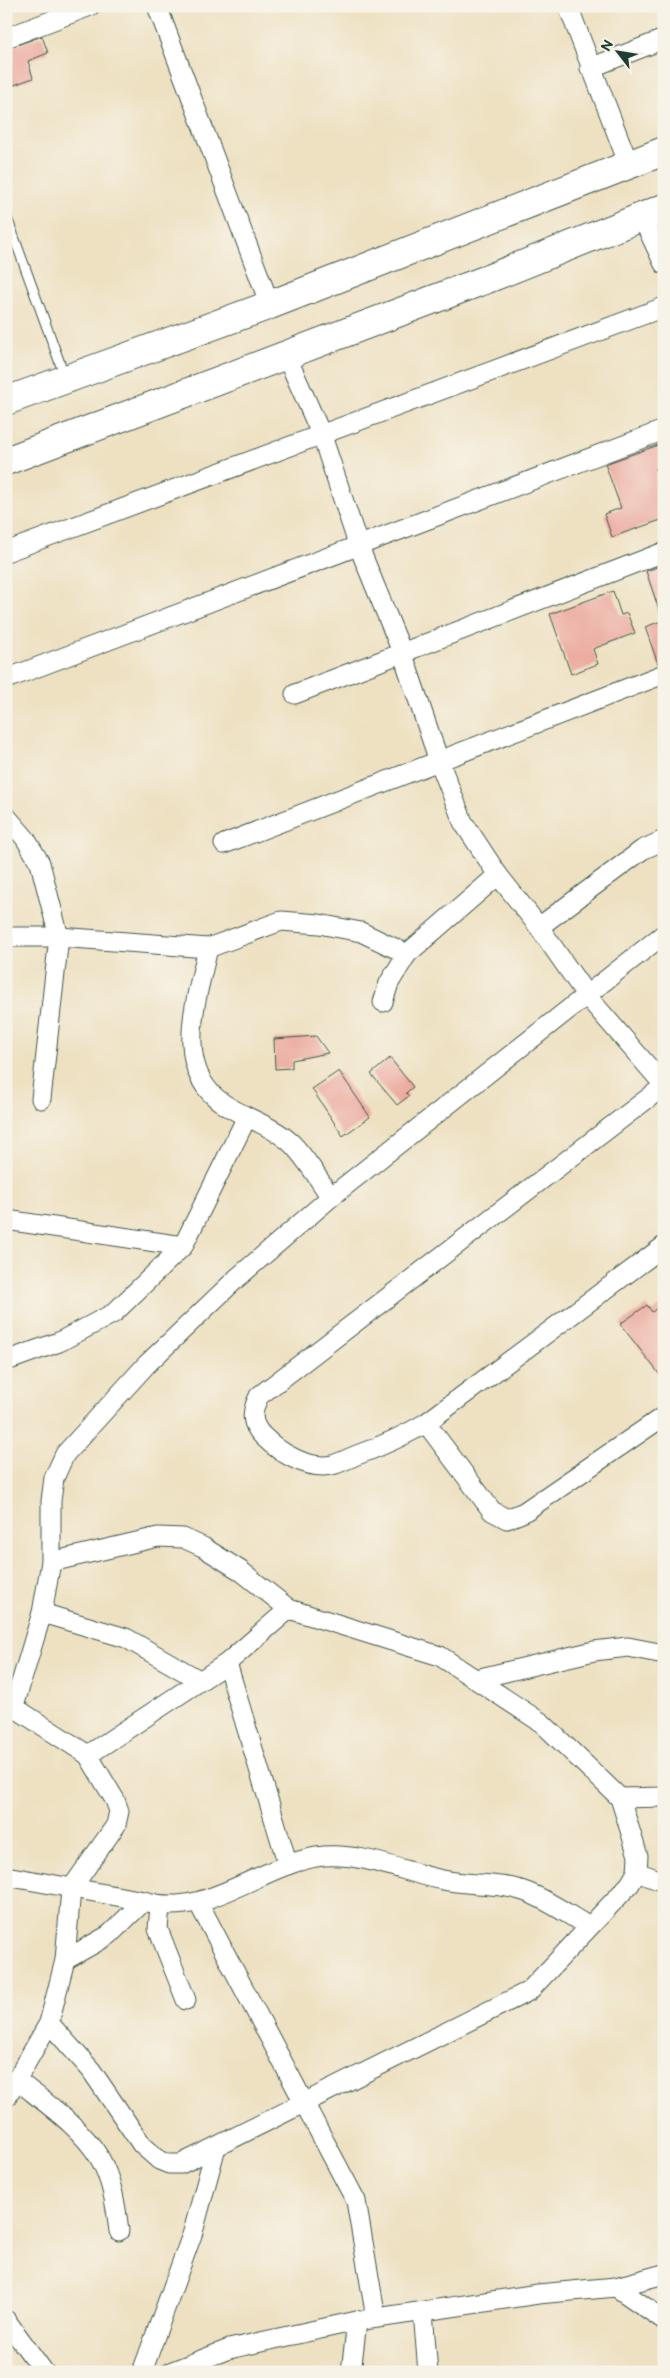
<svg xmlns="http://www.w3.org/2000/svg" width="670" height="2378" font-family="'Balsamiq Sans',sans-serif">
	<rect width="100%" height="100%" fill="#f7f3e8"/>
	<filter id="ink" filterUnits="userSpaceOnUse"><feTurbulence type="fractalNoise" baseFrequency=".02" numOctaves="2"/><feDisplacementMap in="SourceGraphic" scale="10" xChannelSelector="R" yChannelSelector="G"/><feConvolveMatrix kernelMatrix="1 2 1 2 8 2 1 2 1" color-interpolation-filters="sRGB"/></filter>
	<filter id="wash" filterUnits="userSpaceOnUse"><feTurbulence type="fractalNoise" baseFrequency=".0096" numOctaves="4" result="noise"/><feDisplacementMap in="SourceGraphic" scale="20" xChannelSelector="R" yChannelSelector="G"/><feGaussianBlur stdDeviation="1.12" result="paint"/><feColorMatrix in="noise" values="0 0 0 0 0 0 0 0 0 0 0 0 0 0 0 0 0 1.4 0 .05"/><feComposite in="paint" operator="in"/></filter>
	<g filter="url(#wash)">
		<rect width="100%" height="100%" fill="#eee1c2"/>
		<g id="blocks">
			<g fill="#ecaca0">
				<polygon points="42,36 48,53 28,61 33,78 6,88 6,49"/>
				<polygon points="664,443 664,466 655,469 664,493 664,519 612,537 604,514 621,508 605,464"/>
				<polygon points="660,566 664,577 664,615 661,616 646,571"/>
				<polygon points="613,591 621,615 627,613 635,633 593,649 598,664 571,674 550,614"/>
				<polygon points="664,620 664,663 658,664 645,627"/>
				<polygon points="316,1036 328,1053 292,1060 292,1068 275,1069 274,1039"/>
				<polygon points="390,1058 413,1087 406,1093 409,1096 397,1105 371,1074"/>
				<polygon points="339,1071 370,1117 343,1136 312,1089"/>
				<polygon points="664,1303 664,1380 620,1324 647,1305 652,1312"/>
			</g>
		</g>
	</g>
	<g filter="url(#ink)">
		<use href="#blocks" fill-opacity="0" stroke="#3e5649" stroke-width="1"/>
		<g fill="none" stroke-linecap="round" stroke-linejoin="round">
			<defs>
				<polyline id="service" points="6,215 65,377"/>
				<g id="minor">
					<polyline points="157,6 270,305"/>
					<polyline points="568,6 629,165"/>
					<polyline points="6,38 90,6"/>
					<polyline points="590,68 664,39"/>
					<polyline points="642,217 664,264"/>
					<polyline points="286,355 322,436 359,547 402,652 439,761 463,822 498,875 539,927 587,996 664,1085"/>
					<polyline points="6,552 664,307"/>
					<polyline points="6,679 664,430"/>
					<polyline points="295,694 664,552"/>
					<polyline points="6,816 25,838 40,863 59,937 41,1099"/>
					<polyline points="224,844 664,674"/>
					<polyline points="539,927 642,850 664,840"/>
					<polyline points="6,937 59,937 208,948 281,921 319,924 361,932 407,954 498,875"/>
					<path d="M208 948C197 998 171 1070 224 1104 245 1118 271 1125 290 1142 306 1157 318 1179 331 1197"/>
					<polyline points="383,1002 389,983 407,954"/>
					<path d="M664 1086 259 1396C251 1412 250 1424 264 1437 280 1453 308 1470 332 1465 340 1463 349 1458 357 1455 382 1446 404 1436 426 1423L664 1246"/>
					<polyline points="6,1220 183,1246"/>
					<polyline points="6,1361 59,1342 114,1313 183,1246 247,1117"/>
					<polyline points="426,1423 492,1511 507,1519 524,1512 664,1416"/>
					<polyline points="51,1562 51,1501 54,1478 65,1454 147,1364 236,1279 331,1197 664,934"/>
					<polyline points="42,1613 126,1638 199,1680"/>
					<polyline points="227,1663 288,1865"/>
					<polyline points="476,1679 594,1651 628,1647 664,1654"/>
					<polyline points="6,1702 88,1755 115,1800 119,1811 116,1825 71,1889 65,1960 49,2023 6,2098"/>
					<polyline points="14,1706 42,1613 51,1562 158,1537 183,1538 203,1547 241,1571 289,1609 440,1656 542,1723 620,1798 638,1856 637,1872 630,1884 529,1991 181,2164 169,2164 159,2160 142,2145 91,2070 49,2023"/>
					<polyline points="88,1755 227,1663 289,1609"/>
					<polyline points="620,1798 664,1797"/>
					<polyline points="637,1872 664,1882"/>
					<path d="M6 1876 144 1901C207 1921 262 1862 324 1856 364 1853 404 1872 443 1880 470 1886 503 1882 529 1893 549 1901 569 1915 588 1926"/>
					<polyline points="198,1902 356,2201 376,2318"/>
					<polyline points="160,1906 158,1929 186,2000"/>
					<polyline points="65,1960 109,1935 144,1901"/>
					<path d="M17 2080C45 2103 80 2126 99 2157 112 2179 116 2206 119 2231"/>
					<polyline points="616,2287 664,2274"/>
					<polyline points="423,2312 428,2372"/>
					<polyline points="6,2320 44,2372"/>
					<polyline points="142,2372 193,2232 216,2147"/>
					<polyline points="170,2372 229,2349 357,2321 538,2294 616,2287 664,2320"/>
					<polyline points="351,2372 357,2321"/>
				</g>
				<g id="trunk">
					<polyline points="6,401 270,305 664,151"/>
					<polyline points="6,461 490,278 664,208"/>
				</g>
			</defs>
			<use href="#service" stroke="#3e5649" stroke-width="11"/>
			<use href="#minor" stroke="#3e5649" stroke-width="21"/>
			<use href="#trunk" stroke="#3e5649" stroke-width="30"/>
			<use href="#service" stroke="#fff" stroke-width="9"/>
			<use href="#minor" stroke="#fff" stroke-width="19"/>
			<use href="#trunk" stroke="#fff" stroke-width="28"/>
		</g>
	</g>
	<rect width="670" height="2378" fill="none" stroke="#f7f3e8" stroke-width="25"/>
	<g transform="translate(618 52) rotate(301)" stroke="#f7f3e8" stroke-width="4" paint-order="stroke">
	<path d="M0-4L9 19L0 12L-9 19Z" fill="#1f3d34"/>
	<text y="-8" font-size="14" font-weight="bold" text-anchor="middle" fill="#1f3d34">N</text>
	</g>
</svg>
